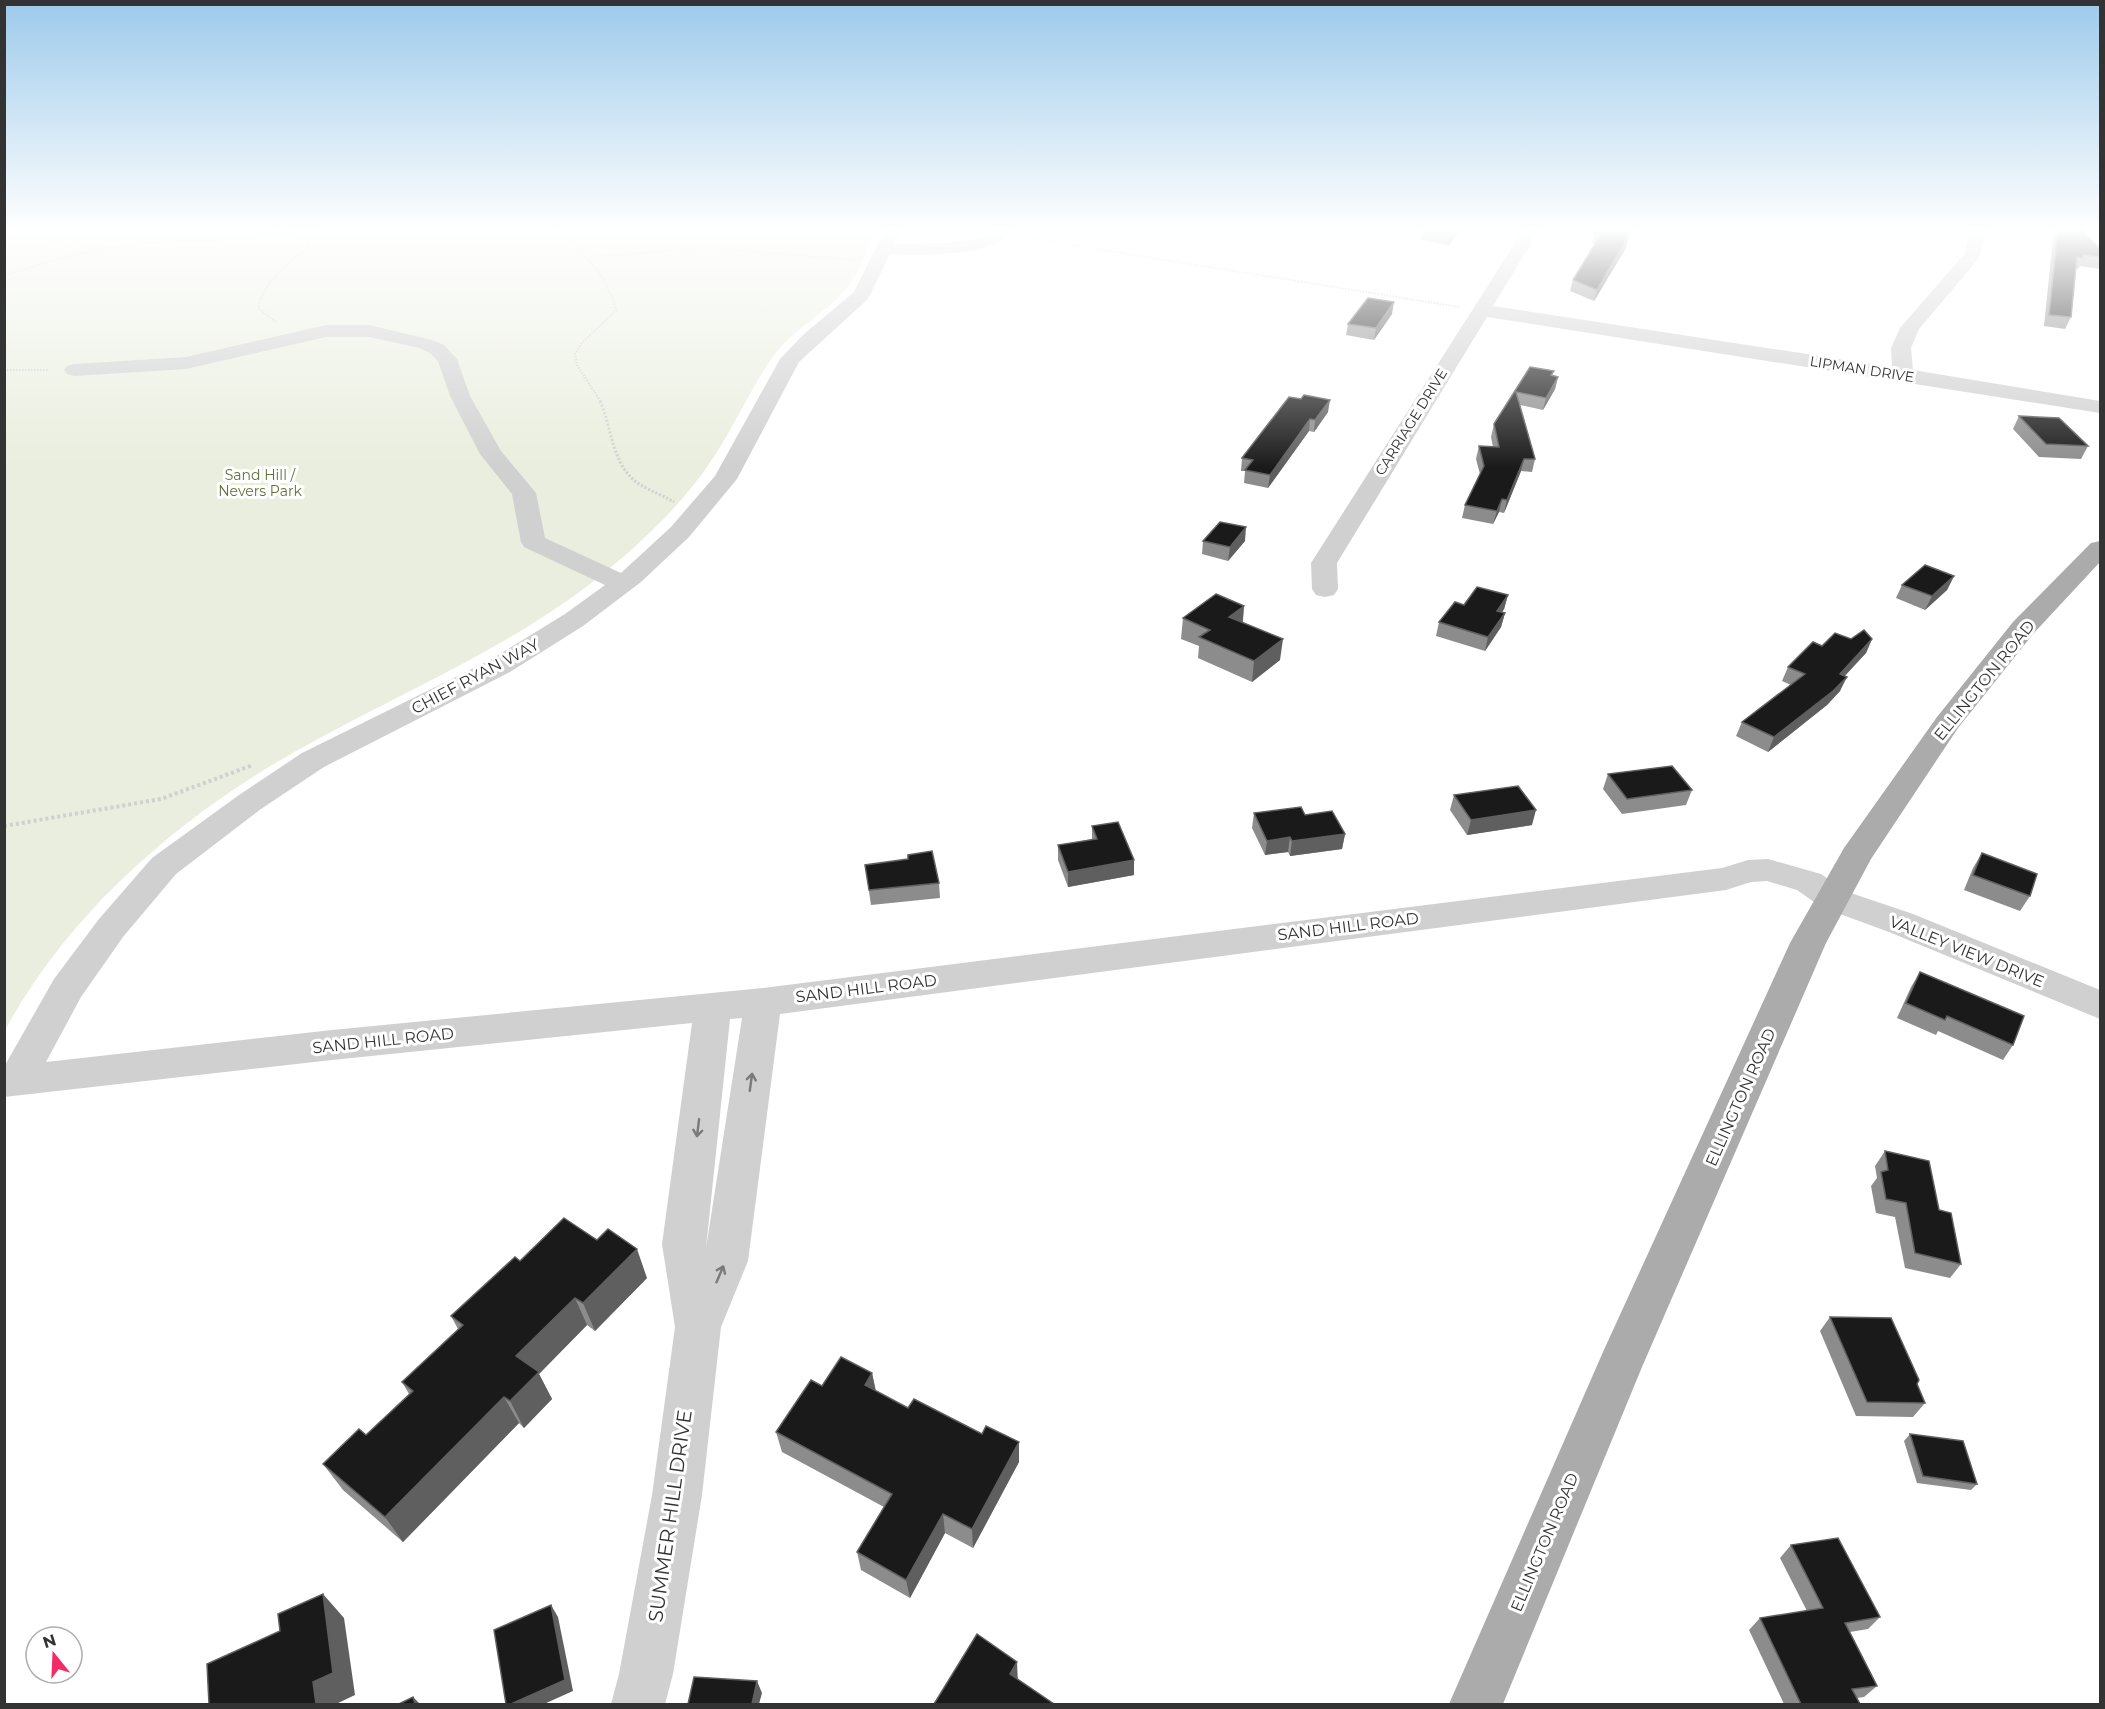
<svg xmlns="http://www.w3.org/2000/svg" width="2105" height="1709" font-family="Montserrat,sans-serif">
	<rect width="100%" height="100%" fill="#fff"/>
	<path fill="#e9eede" d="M5 229H876C867 248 860 272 846 289 825 314 795 328 775 354 751 387 735 425 713 458 682 506 635 549 590 584 505 649 409 689 316 740 191 807 74 904 5 1030Z"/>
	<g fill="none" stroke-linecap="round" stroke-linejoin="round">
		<g stroke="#d0d0d0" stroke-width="2" stroke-dasharray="1.5 1.5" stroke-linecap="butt">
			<path d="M556 229C583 252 607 274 616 310L582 343 575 354 577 365 601 402"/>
			<polyline points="271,235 318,229"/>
			<polyline points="1028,238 1459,307"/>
			<polyline points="76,242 80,235"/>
			<polyline points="59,245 64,236"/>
			<polyline points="46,247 51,237"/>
			<polyline points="590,257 709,248 855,260"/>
			<path d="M4 276C50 260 98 247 147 243 193 239 238 243 283 229"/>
			<path d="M276 322 258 308C264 280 290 262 310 245L307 231"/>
			<polyline points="4,370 49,370"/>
		</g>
		<path stroke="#d0d0d0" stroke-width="3" stroke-dasharray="2 2" stroke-linecap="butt" d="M600 401C612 427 611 462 636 482 648 490 662 495 674 502"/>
		<polyline stroke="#d0d0d0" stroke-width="4" stroke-dasharray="3 3" stroke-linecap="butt" points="4,826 161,799 253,765"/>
		<g fill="#d0d0d0" fill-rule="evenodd">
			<path d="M885 229H901L894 244 948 243 975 239 997 229H1017C996 257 922 255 890 254L868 299 799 362 737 479 689 537 641 582 583 626 510 672 324 767 261 809 176 874 123 937 81 997 46 1062 332 1030 763 988 1722 868 1748 860 1768 859 1821 874 1845 891 1913 914 2100 990V1019L1889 932 1821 907 1797 890 1767 881 1751 882 1726 890 780 1014 748 1261 721 1327 702 1495 673 1674 665 1704H611L619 1674 652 1495 675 1327 662 1244 692 1023 332 1060 4 1097V1067L54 979 99 919 152 858 239 795 302 753 490 660 565 614 605 585 524 547 521 542 512 494 480 454 450 396 438 361 430 353 419 348 369 337H326L186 369 74 376 67 374 64 370 67 366 74 364 186 357 326 325H369L432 340 444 345 457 359 470 396 501 451 536 493 545 538 621 573 671 527 715 476 780 359 804 334 854 292ZM742 1018 706 1248 730 1019Z"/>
			<polygon points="1524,229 1540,229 1493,306 1892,367 1891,348 1900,328 1965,253 1969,233 1967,229 1984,229 1986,232 1979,258 1919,329 1911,348 1913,370 2100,401 2100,413 1487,317 1337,563 1338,589 1334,595 1325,597 1316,595 1312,589 1311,563"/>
		</g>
		<polygon fill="#ababab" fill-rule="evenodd" points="2100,541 2100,562 2033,634 1958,728 1871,859 1826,943 1642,1367 1503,1704 1449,1704 1603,1352 1790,943 1844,848 1937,717 2013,622 2091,543"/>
	</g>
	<g fill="#8c8c8c">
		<polygon points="1462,229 1449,245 1421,240 1423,230"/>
		<polygon points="1633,229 1628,239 1626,248 1594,301 1570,291 1573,280 1595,243 1592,243 1594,233"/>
		<polygon points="2054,229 2081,229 2100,249 2100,269 2080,266 2078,269 2076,268 2071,317 2065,329 2044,326"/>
		<polygon points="1392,314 1374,340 1346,335 1348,324"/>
		<polygon points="1530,367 1553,376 1558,377 1555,389 1543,410 1520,405 1535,459 1532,472 1521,471 1504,513 1499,512 1493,524 1462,518 1465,505 1480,474 1476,459 1479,446 1493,447 1491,437 1494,424"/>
		<polygon points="1289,397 1328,412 1314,432 1309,431 1268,488 1244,483 1245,471 1241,471 1242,458"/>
		<polygon points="2019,416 2088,446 2081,459 2039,457 2013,429"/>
		<polygon points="1203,541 1245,541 1228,561 1202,554"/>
		<polygon points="1954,576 1947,590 1925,610 1896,598 1902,585"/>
		<polygon points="1508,595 1504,609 1502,612 1505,613 1501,627 1485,651 1436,636 1439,622 1464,605"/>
		<polygon points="1244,606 1243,622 1280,660 1252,682 1198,658 1199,646 1181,639 1183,618"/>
		<polygon points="1851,639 1872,639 1866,653 1845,676 1840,691 1827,705 1768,752 1736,736 1742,722 1791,685 1782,681 1788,667 1822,646"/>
		<polygon points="1608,774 1692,790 1686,805 1622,814 1603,789"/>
		<polygon points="1454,795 1532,825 1467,835 1450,810"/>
		<polygon points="1254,813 1305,815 1345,834 1342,849 1290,856 1288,852 1265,855 1252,828"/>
		<polygon points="1092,826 1134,875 1068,887 1058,860 1058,845 1092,839"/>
		<polygon points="1982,853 2030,896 2020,911 1964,890 1973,868"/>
		<polygon points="865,865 939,883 940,898 871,905"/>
		<polygon points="1920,972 2013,1045 2003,1060 1938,1031 1936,1035 1897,1018 1911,987"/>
		<polygon points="1885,1151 1939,1210 1961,1264 1950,1278 1905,1268 1895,1217 1876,1213 1871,1186 1877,1178 1875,1166"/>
		<polygon points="520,1261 647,1278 595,1331 587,1325 539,1374 552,1399 524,1428 519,1423 403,1542 343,1490 323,1464 366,1435 409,1394 402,1382 458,1329 451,1316"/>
		<polygon points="1830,1317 1925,1403 1913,1417 1856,1416 1820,1331"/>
		<polygon points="872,1373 876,1391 908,1408 982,1434 1019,1442 1019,1462 973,1548 945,1533 910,1598 861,1570 857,1552 884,1507 782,1452 776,1432 822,1386"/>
		<polygon points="1910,1434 1977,1484 1971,1490 1917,1483 1904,1441"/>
		<polygon points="1791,1545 1880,1617 1868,1629 1850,1632 1877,1686 1864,1697 1857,1698 1860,1704 1784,1704 1749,1630 1760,1618 1807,1611 1780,1558"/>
	</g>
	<g fill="#5f5f5f">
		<polygon points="1455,229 1462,229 1449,245 1451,234"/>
		<polygon points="1630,229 1633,229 1628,239 1626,248 1594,301 1597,290"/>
		<polygon points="1394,302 1392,314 1374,340 1376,328"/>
		<polygon points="1558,377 1555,389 1543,410 1546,398"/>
		<polygon points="1330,400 1328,412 1314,432 1315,420"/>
		<polygon points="1310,419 1309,431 1268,488 1270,475"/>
		<polygon points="1524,459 1521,471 1504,513 1507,500"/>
		<polygon points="1502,499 1499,512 1493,524 1497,511"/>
		<polygon points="1246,527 1245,541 1228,561 1230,547"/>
		<polygon points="1954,576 1947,590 1925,610 1932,596"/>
		<polygon points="1508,595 1504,609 1494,625 1497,611"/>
		<polygon points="1244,606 1242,627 1229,617"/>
		<polygon points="1505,613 1501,627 1485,651 1488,637"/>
		<polygon points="1283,639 1280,660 1252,682 1254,661"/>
		<polygon points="1872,639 1866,653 1833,688 1840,674"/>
		<polygon points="1847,677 1840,691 1827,705 1768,752 1774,737"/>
		<polygon points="1536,810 1532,825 1467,835 1471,820"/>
		<polygon points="1345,834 1342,849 1290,856 1292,841"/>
		<polygon points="1290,837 1288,852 1265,855 1267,841"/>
		<polygon points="1134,860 1134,875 1068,887 1068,872"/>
		<polygon points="637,1249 647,1278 595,1331 583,1303"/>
		<polygon points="575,1298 587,1325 539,1374 552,1399 524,1428 510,1401 516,1356"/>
		<polygon points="872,1373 876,1393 865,1385"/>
		<polygon points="504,1397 519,1423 403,1542 385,1517"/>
		<polygon points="1019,1442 1019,1462 973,1548 972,1529"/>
		<polygon points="943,1514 945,1533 910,1598 906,1580"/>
		<polygon points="323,1594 344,1618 355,1695 336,1704 316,1704 313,1682"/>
		<polygon points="551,1605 558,1617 573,1691 544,1704 511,1704"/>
		<polygon points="1017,1662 1018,1684 1010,1674"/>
		<polygon points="757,1681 762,1693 759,1704 752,1704"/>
		<polygon points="413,1697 420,1704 415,1704"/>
	</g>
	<g fill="#1a1a1a" stroke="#5f5f5f" stroke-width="1.5">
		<polygon points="1424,229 1455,229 1451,234 1423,230"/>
		<polygon points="1596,229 1630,229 1626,237 1628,237 1597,290 1573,280 1601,234 1594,233"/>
		<polygon points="2058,229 2081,229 2100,249 2100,257 2083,255 2083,258 2077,257 2071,317 2049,315"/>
		<polygon points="1368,298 1394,302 1376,328 1348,324"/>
		<polygon points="1530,367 1554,371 1551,375 1558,377 1546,398 1516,392 1535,459 1524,459 1507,500 1502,499 1497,511 1465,505 1484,466 1479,446 1499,447 1494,424"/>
		<polygon points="1304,395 1330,400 1315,420 1310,419 1270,475 1245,470 1253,460 1242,458 1289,397 1301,399"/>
		<polygon points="2019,416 2059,418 2088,446 2046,444"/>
		<polygon points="1220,522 1246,527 1230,547 1203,541"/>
		<polygon points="1925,565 1954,576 1932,596 1902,585"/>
		<polygon points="1477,587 1508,595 1497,611 1505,613 1488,637 1439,622 1455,602 1464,605"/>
		<polygon points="1216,594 1244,606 1229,617 1283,639 1254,661 1199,637 1210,630 1183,618"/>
		<polygon points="1864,630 1872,639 1840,674 1847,677 1833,691 1774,737 1742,722 1805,674 1788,667 1813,642 1822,646 1835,633 1851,639"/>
		<polygon points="1672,766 1692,790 1627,799 1608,774"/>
		<polygon points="1518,786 1536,810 1471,820 1454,795"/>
		<polygon points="1301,807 1305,815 1332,811 1345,834 1292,841 1290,837 1267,841 1254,813"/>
		<polygon points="1118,822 1134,860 1068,872 1058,845 1097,839 1092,826"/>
		<polygon points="932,851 939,883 869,890 865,865 908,859 908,855"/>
		<polygon points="1982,853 2037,874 2030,896 1973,875"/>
		<polygon points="1920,972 2024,1016 2013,1045 1947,1016 1945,1020 1906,1003"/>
		<polygon points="1885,1151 1929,1161 1939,1210 1951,1213 1961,1264 1915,1253 1906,1203 1886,1199 1881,1172 1888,1170"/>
		<polygon points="564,1218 597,1240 608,1229 637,1249 583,1303 575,1298 516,1356 539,1372 510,1401 504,1397 385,1517 323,1464 359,1429 366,1435 413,1391 402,1382 463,1325 451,1316 515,1257 520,1261"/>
		<polygon points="1830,1317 1891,1318 1919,1380 1917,1384 1925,1403 1867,1402"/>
		<polygon points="841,1357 872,1373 865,1385 908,1408 914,1399 982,1434 986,1426 1019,1442 972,1529 943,1514 906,1580 857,1552 892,1494 776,1432 811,1380 822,1386"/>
		<polygon points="1910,1434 1963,1441 1977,1484 1923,1476"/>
		<polygon points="1838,1538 1880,1617 1845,1623 1877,1686 1852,1689 1860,1704 1801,1704 1760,1618 1823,1608 1791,1545"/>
		<polygon points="323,1594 333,1673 313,1682 316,1704 209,1704 207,1664 280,1631 278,1614"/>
		<polygon points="551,1605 565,1680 511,1704 506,1704 494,1630"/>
		<polygon points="977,1634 1017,1662 1010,1674 1054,1704 934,1704"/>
		<polygon points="694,1677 757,1681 752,1704 688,1704"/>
		<polygon points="413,1697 415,1704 399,1704"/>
	</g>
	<defs><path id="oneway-shaft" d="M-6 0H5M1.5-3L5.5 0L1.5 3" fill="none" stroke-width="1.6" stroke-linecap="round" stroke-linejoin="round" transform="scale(1.5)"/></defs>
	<g stroke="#7a7a7a">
		<use href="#oneway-shaft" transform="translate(751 1082) rotate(-82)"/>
		<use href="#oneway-shaft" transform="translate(698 1128) rotate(97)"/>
		<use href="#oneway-shaft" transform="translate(720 1274) rotate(-67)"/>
	</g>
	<linearGradient id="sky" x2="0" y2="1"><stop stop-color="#9dcaeb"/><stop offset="0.49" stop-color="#fff"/><stop offset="1" stop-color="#fff" stop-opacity="0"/></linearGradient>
	<rect width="2105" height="468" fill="url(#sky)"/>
	<g text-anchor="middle" stroke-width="6" stroke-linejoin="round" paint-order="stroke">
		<g font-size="14" fill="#333" stroke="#fff">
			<text transform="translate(1862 369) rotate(9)" y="5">LIPMAN DRIVE</text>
			<text transform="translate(1411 422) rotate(-58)" y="5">CARRIAGE DRIVE</text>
		</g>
		<g font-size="14" fill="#61733c" stroke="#fff">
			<text x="260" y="480">Sand Hill /<tspan x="260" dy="16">Nevers Park</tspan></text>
		</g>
		<g font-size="16" fill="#333" stroke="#fff">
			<text transform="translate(475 676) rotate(-28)" y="6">CHIEF RYAN WAY</text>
			<text transform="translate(1984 680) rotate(-51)" y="6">ELLINGTON ROAD</text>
			<text transform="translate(1348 926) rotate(-7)" y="6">SAND HILL ROAD</text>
			<text transform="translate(1967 951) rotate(22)" y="6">VALLEY VIEW DRIVE</text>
			<text transform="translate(866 988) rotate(-7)" y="6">SAND HILL ROAD</text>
			<text transform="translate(383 1040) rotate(-6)" y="6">SAND HILL ROAD</text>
			<text transform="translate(1740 1097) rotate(-66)" y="6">ELLINGTON ROAD</text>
			<text transform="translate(1544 1542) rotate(-67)" y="6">ELLINGTON ROAD</text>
		</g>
		<g font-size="20" fill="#333" stroke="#fff">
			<text transform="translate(670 1516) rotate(-82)" y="7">SUMMER HILL DRIVE</text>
		</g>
	</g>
	<rect width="2105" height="1709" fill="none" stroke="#333333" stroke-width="12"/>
	<g transform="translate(54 1655) rotate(342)"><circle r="28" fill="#ffffff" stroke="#adadad" stroke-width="1.5"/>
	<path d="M0-4.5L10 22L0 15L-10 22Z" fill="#f22d65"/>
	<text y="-9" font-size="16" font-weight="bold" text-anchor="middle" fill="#333333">N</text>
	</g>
</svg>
